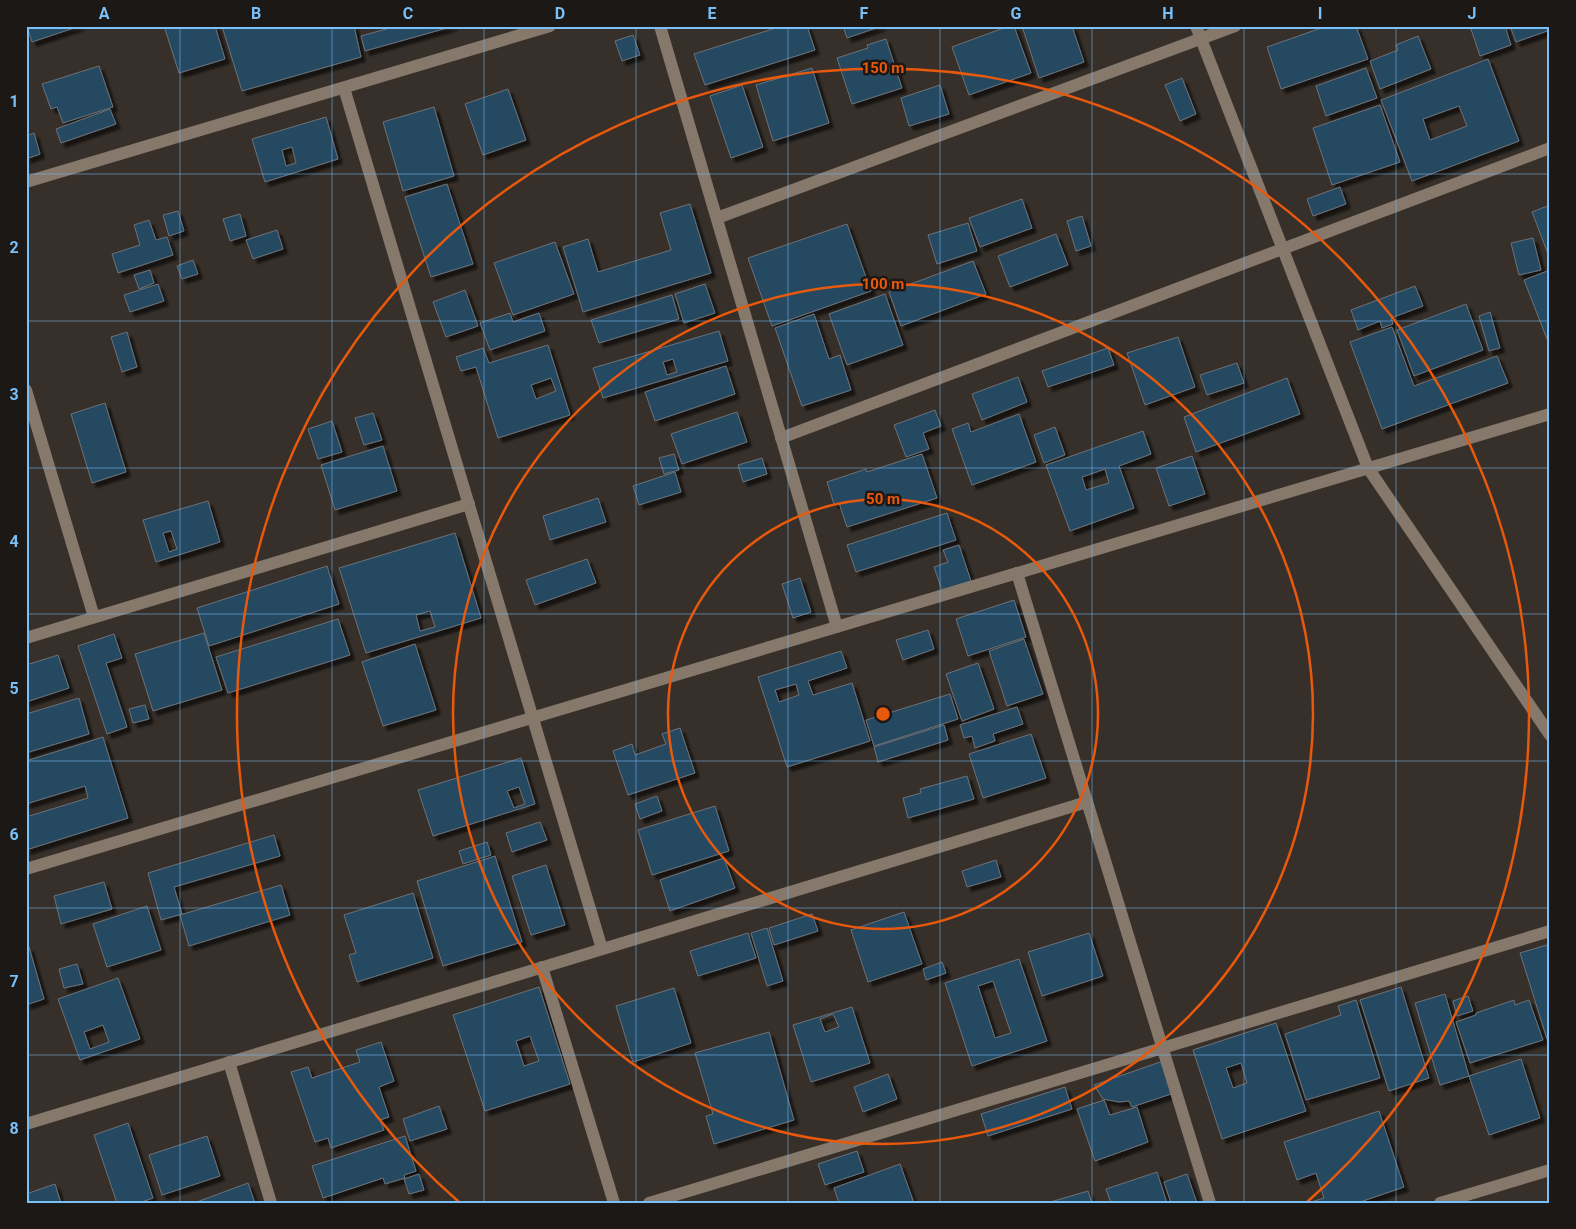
<svg xmlns="http://www.w3.org/2000/svg" width="1576" height="1229" font-family="Roboto,sans-serif">
	<defs>
		<filter id="shadow"><feDropShadow dx="4.5" dy="4.5" stdDeviation="1" flood-color="#0009"/></filter>
	</defs>
	<rect width="100%" height="100%" fill="#37302a"/>
	<g fill="#284862" stroke="#6a7279" fill-rule="evenodd" filter="url(#shadow)">
		<polygon points="27,26 80,26 32,42"/>
		<polygon points="175,26 215,26 225,59 179,73 165,29"/>
		<polygon points="222,26 354,26 361,57 242,91"/>
		<polygon points="397,26 454,26 365,51 361,36"/>
		<polygon points="782,26 807,26 815,50 705,85 694,54"/>
		<polygon points="843,26 882,26 847,38"/>
		<polygon points="1009,26 1014,26 1031,73 969,95 952,47"/>
		<polygon points="1022,26 1072,26 1084,62 1039,78"/>
		<polygon points="1327,26 1356,26 1368,59 1281,89 1267,47"/>
		<polygon points="1470,26 1505,26 1511,45 1480,56"/>
		<polygon points="1510,26 1550,26 1550,30 1516,42"/>
		<polygon points="633,35 640,55 622,61 615,41"/>
		<polygon points="1418,36 1431,69 1380,89 1370,61 1398,50 1396,45"/>
		<polygon points="886,39 902,88 852,104 837,58 868,48 867,45"/>
		<path d="M1488 59 1519 141 1412 181 1381 100ZM1459 106 1467 126 1430 140 1423 119Z"/>
		<polygon points="99,66 113,107 63,123 57,107 51,109 42,84"/>
		<polygon points="812,68 829,123 773,141 756,85"/>
		<polygon points="1366,68 1377,98 1326,116 1316,86"/>
		<polygon points="1182,78 1196,114 1180,121 1165,85"/>
		<polygon points="742,85 763,147 731,158 710,96"/>
		<polygon points="940,85 949,114 909,126 901,98"/>
		<polygon points="508,89 526,140 483,155 465,104"/>
		<polygon points="1380,105 1400,162 1332,185 1313,128"/>
		<polygon points="434,107 454,176 403,191 383,122"/>
		<polygon points="110,109 116,124 61,143 56,129"/>
		<path d="M326 117 338 159 265 182 252 139ZM292 147 296 163 286 166 282 150Z"/>
		<polygon points="34,133 40,154 26,159 26,136"/>
		<polygon points="447,184 473,264 431,277 405,197"/>
		<polygon points="1340,187 1346,204 1313,216 1307,199"/>
		<polygon points="1022,199 1032,228 980,247 969,218"/>
		<polygon points="690,204 711,273 583,312 563,247 588,239 598,272 671,250 660,213"/>
		<polygon points="1550,205 1550,259 1532,212"/>
		<polygon points="178,211 184,231 169,236 163,215"/>
		<polygon points="240,214 246,236 230,241 223,219"/>
		<polygon points="1082,216 1091,246 1076,251 1067,221"/>
		<polygon points="149,220 156,240 167,237 173,255 118,273 112,254 140,245 134,225"/>
		<polygon points="968,223 977,251 937,264 928,235"/>
		<polygon points="847,224 871,291 772,326 748,258"/>
		<polygon points="277,230 283,249 253,259 246,240"/>
		<polygon points="1056,234 1068,265 1010,287 998,256"/>
		<polygon points="1533,238 1541,270 1519,275 1511,243"/>
		<polygon points="555,242 574,294 513,315 494,263"/>
		<polygon points="193,260 198,274 182,279 177,266"/>
		<polygon points="973,261 986,294 901,326 889,292"/>
		<polygon points="150,270 154,283 139,289 134,275"/>
		<polygon points="1550,270 1550,338 1547,339 1524,280"/>
		<polygon points="158,284 164,301 130,312 124,295"/>
		<polygon points="705,284 715,313 684,323 675,294"/>
		<polygon points="1415,286 1423,306 1391,318 1393,324 1382,328 1380,321 1358,330 1351,310"/>
		<polygon points="465,290 478,326 446,337 433,302"/>
		<polygon points="885,294 903,345 847,365 829,314"/>
		<polygon points="672,295 679,319 599,343 591,320"/>
		<polygon points="1466,304 1483,350 1414,376 1397,330"/>
		<polygon points="1490,312 1500,348 1489,351 1479,316"/>
		<polygon points="510,313 513,322 539,313 545,331 490,350 480,323"/>
		<polygon points="814,314 829,359 840,355 851,390 802,406 775,328"/>
		<polygon points="1392,327 1414,386 1497,356 1508,383 1382,429 1350,342"/>
		<path d="M719 331 728 361 603 398 593 368ZM673 359 677 372 667 375 663 362Z"/>
		<polygon points="127,332 137,367 122,372 111,337"/>
		<polygon points="1178,337 1195,387 1145,405 1127,353"/>
		<path d="M548 345 570 415 498 438 476 367 461 371 456 357 483 348 489 363ZM551 378 556 391 536 399 531 385Z"/>
		<polygon points="1108,348 1114,365 1048,387 1042,371"/>
		<polygon points="1237,363 1244,383 1207,395 1200,375"/>
		<polygon points="726,366 735,394 655,421 645,392"/>
		<polygon points="1018,377 1027,402 982,420 972,394"/>
		<polygon points="1287,378 1300,414 1196,452 1184,417"/>
		<polygon points="105,403 126,472 92,483 71,414"/>
		<polygon points="935,410 941,426 923,433 929,449 906,457 894,425"/>
		<polygon points="737,412 747,442 682,464 671,434"/>
		<polygon points="373,413 382,440 364,445 355,418"/>
		<polygon points="1019,414 1036,462 972,485 952,429 968,423 971,432"/>
		<polygon points="332,421 342,452 318,459 308,429"/>
		<polygon points="1055,427 1065,455 1044,463 1034,435"/>
		<path d="M1143 431 1151 454 1119 466 1134 508 1070 531 1046 465ZM1105 469 1109 483 1086 490 1082 477Z"/>
		<polygon points="383,446 397,491 335,510 321,465"/>
		<polygon points="674,454 679,470 664,474 659,458"/>
		<polygon points="922,454 937,498 847,527 839,503 834,504 827,482 866,469 867,472"/>
		<polygon points="1192,456 1205,494 1169,506 1156,468"/>
		<polygon points="762,458 767,474 743,482 738,465"/>
		<polygon points="675,472 681,492 639,505 633,486"/>
		<polygon points="598,498 606,522 550,540 543,516"/>
		<path d="M208 501 220 542 156 562 143 520ZM171 531 177 549 169 552 163 533Z"/>
		<polygon points="947,513 956,540 856,572 847,545"/>
		<path d="M455 533 481 618 366 653 339 568ZM430 611 435 627 420 631 416 615Z"/>
		<polygon points="959,545 971,581 942,590 934,567 948,562 943,550"/>
		<polygon points="587,559 596,583 535,605 526,580"/>
		<polygon points="327,566 339,604 209,646 197,608"/>
		<polygon points="800,578 811,612 793,618 782,584"/>
		<polygon points="1014,600 1026,637 968,656 956,619"/>
		<polygon points="338,619 350,655 228,693 216,657"/>
		<polygon points="928,630 934,649 903,660 896,640"/>
		<polygon points="204,633 222,690 153,711 135,654"/>
		<polygon points="114,634 122,658 106,663 127,727 107,734 78,646"/>
		<polygon points="1024,639 1043,694 1007,706 989,651"/>
		<polygon points="415,644 436,710 383,726 362,662"/>
		<path d="M841 651 847 668 808 681 813 695 852 683 870 741 787 767 758 677ZM796 684 799 695 779 702 775 690Z"/>
		<polygon points="58,655 69,688 26,702 26,665"/>
		<polygon points="978,663 994,709 962,721 946,674"/>
		<polygon points="950,694 958,719 874,746 866,720"/>
		<polygon points="79,698 89,734 26,753 26,714"/>
		<polygon points="145,705 149,719 133,723 129,709"/>
		<polygon points="1017,707 1023,724 993,734 995,741 975,748 972,736 964,738 960,725"/>
		<polygon points="944,725 948,740 878,762 874,747"/>
		<polygon points="680,728 695,773 628,795 613,751 632,744 635,755 666,744 662,734"/>
		<polygon points="1031,734 1046,778 983,798 969,754"/>
		<polygon points="103,737 128,818 26,850 26,817 88,798 85,786 26,804 26,761"/>
		<path d="M521 758 535 804 433 836 418 790ZM519 787 525 804 514 808 507 791Z"/>
		<polygon points="967,776 974,799 908,818 903,798 921,793 920,789"/>
		<polygon points="657,796 662,811 640,819 635,804"/>
		<polygon points="715,806 729,851 652,875 638,830"/>
		<polygon points="540,822 547,840 512,852 506,833"/>
		<polygon points="274,835 280,856 174,887 182,914 161,920 148,873"/>
		<polygon points="487,842 491,855 463,864 459,851"/>
		<polygon points="495,856 522,942 443,966 417,881"/>
		<polygon points="724,858 735,888 670,911 660,880"/>
		<polygon points="996,860 1001,877 967,887 962,871"/>
		<polygon points="546,865 565,925 531,935 512,876"/>
		<polygon points="104,882 112,909 61,924 54,896"/>
		<polygon points="281,885 290,915 189,946 180,915"/>
		<polygon points="413,893 433,958 357,982 349,955 356,953 344,915"/>
		<polygon points="147,906 161,950 107,967 93,924"/>
		<polygon points="904,912 922,964 868,982 851,930"/>
		<polygon points="812,914 818,931 774,945 769,928"/>
		<polygon points="767,928 783,981 767,986 751,933"/>
		<polygon points="748,933 756,958 698,976 690,951"/>
		<polygon points="1089,933 1103,976 1042,996 1028,952"/>
		<polygon points="1550,944 1550,1038 1547,1039 1520,953"/>
		<polygon points="29,947 44,999 26,1005 26,948"/>
		<path d="M1019 959 1047 1041 972 1066 945 983ZM993 981 1011 1033 995 1038 978 986Z"/>
		<polygon points="942,962 946,973 926,980 923,969"/>
		<polygon points="77,964 83,984 64,988 59,969"/>
		<path d="M118 978 140 1039 80 1060 58 999ZM103 1025 109 1042 90 1049 84 1032Z"/>
		<path d="M539 987 570 1084 485 1111 453 1015ZM530 1036 539 1061 524 1066 516 1041Z"/>
		<polygon points="1401,987 1429,1078 1389,1091 1360,1000"/>
		<polygon points="674,988 691,1043 633,1062 616,1006"/>
		<polygon points="1445,994 1469,1076 1440,1085 1415,1003"/>
		<polygon points="1468,996 1473,1011 1457,1016 1453,1001"/>
		<polygon points="1356,1000 1380,1078 1306,1100 1285,1034 1341,1015 1338,1006"/>
		<polygon points="1514,1000 1515,1005 1529,1000 1543,1040 1470,1063 1456,1022 1476,1015 1476,1013"/>
		<path d="M852 1007 870 1063 811 1082 793 1025ZM833 1014 839 1027 825 1032 820 1019Z"/>
		<path d="M1276 1023 1306 1111 1222 1139 1193 1050ZM1241 1063 1247 1083 1233 1088 1226 1068Z"/>
		<polygon points="769,1032 794,1120 714,1144 706,1116 713,1114 695,1053"/>
		<polygon points="381,1042 394,1081 379,1087 389,1117 380,1120 384,1130 331,1148 328,1138 315,1142 291,1072 308,1067 312,1078 360,1062 356,1050"/>
		<polygon points="1521,1059 1540,1118 1489,1135 1469,1076"/>
		<polygon points="1163,1061 1174,1093 1132,1107 1129,1101 1119,1102 1103,1099 1094,1085"/>
		<polygon points="888,1074 897,1099 863,1112 854,1087"/>
		<polygon points="1065,1087 1072,1109 988,1136 981,1114"/>
		<polygon points="1104,1100 1110,1115 1137,1107 1148,1142 1095,1161 1077,1109"/>
		<polygon points="439,1106 447,1129 410,1141 403,1119"/>
		<polygon points="1379,1111 1404,1187 1357,1203 1308,1203 1324,1198 1316,1173 1297,1180 1284,1142"/>
		<polygon points="128,1123 153,1198 139,1203 117,1203 94,1135"/>
		<polygon points="207,1136 220,1176 162,1195 149,1155"/>
		<polygon points="405,1136 416,1171 404,1175 405,1178 385,1184 383,1178 323,1198 312,1166"/>
		<polygon points="857,1151 864,1172 825,1185 818,1164"/>
		<polygon points="900,1164 914,1203 839,1203 834,1188"/>
		<polygon points="1157,1172 1167,1203 1111,1203 1106,1189"/>
		<polygon points="419,1174 424,1190 409,1194 404,1179"/>
		<polygon points="1187,1174 1197,1203 1171,1203 1164,1182"/>
		<polygon points="248,1183 255,1203 194,1203"/>
		<polygon points="55,1184 61,1203 26,1203 26,1194"/>
		<polygon points="1088,1191 1092,1203 1047,1203"/>
	</g>
	<g fill="none" stroke-linecap="round" stroke-linejoin="round">
		<g stroke="#86786b" stroke-width="12">
			<polyline points="660,26 837,627"/>
			<polyline points="1196,26 1368,468 1550,735"/>
			<polyline points="344,88 602,949"/>
			<polyline points="26,182 550,26"/>
			<polyline points="717,218 1235,26"/>
			<polyline points="26,390 94,617"/>
			<polyline points="781,438 1550,148"/>
			<polyline points="1017,573 1210,1203"/>
			<polyline points="26,638 469,504"/>
			<polyline points="26,869 1550,414"/>
			<polyline points="542,967 614,1203"/>
			<polyline points="229,1062 271,1203"/>
			<polyline points="26,1124 1087,802"/>
			<polyline points="649,1203 1550,931"/>
			<polyline points="1440,1203 1550,1170"/>
		</g>
	</g>
	<path fill="none" stroke="#79bff8" stroke-width="1" stroke-opacity="0.55" d="M180 26V1203M332 26V1203M484 26V1203M636 26V1203M788 26V1203M940 26V1203M1092 26V1203M1244 26V1203M1396 26V1203M26 174H1550M26 321H1550M26 468H1550M26 614H1550M26 761H1550M26 908H1550M26 1055H1550"/>
	<g fill="none" stroke="#e8590c" stroke-width="2.5">
		<circle cx="883" cy="714" r="215"/>
		<circle cx="883" cy="714" r="430"/>
		<path d="M459 1202A646 646 0 1 1 1307 1202"/>
	</g>
	<circle cx="883" cy="714" r="8" fill="#e8590c" stroke="#1c1816" stroke-width="2.5"/>
	<g font-size="15" text-anchor="middle" font-weight="bold" fill="#e8590c" stroke="#1c1816" stroke-width="5" stroke-linejoin="round" paint-order="stroke">
		<text x="883" y="73">150 m</text>
		<text x="883" y="289">100 m</text>
		<text x="883" y="504">50 m</text>
	</g>
	<rect width="1576" height="1229" fill="none" stroke="#1c1816" stroke-width="55"/>
	<rect x="28" y="28" width="1520" height="1174" fill="none" stroke="#79bff8" stroke-width="2"/>
	<g font-size="16" text-anchor="middle" font-weight="bold" fill="#79bff8">
		<text x="104" y="19">A</text>
		<text x="256" y="19">B</text>
		<text x="408" y="19">C</text>
		<text x="560" y="19">D</text>
		<text x="712" y="19">E</text>
		<text x="864" y="19">F</text>
		<text x="1016" y="19">G</text>
		<text x="1168" y="19">H</text>
		<text x="1320" y="19">I</text>
		<text x="1472" y="19">J</text>
		<text x="14" y="107">1</text>
		<text x="14" y="253">2</text>
		<text x="14" y="400">3</text>
		<text x="14" y="547">4</text>
		<text x="14" y="694">5</text>
		<text x="14" y="840">6</text>
		<text x="14" y="987">7</text>
		<text x="14" y="1134">8</text>
	</g>
</svg>
